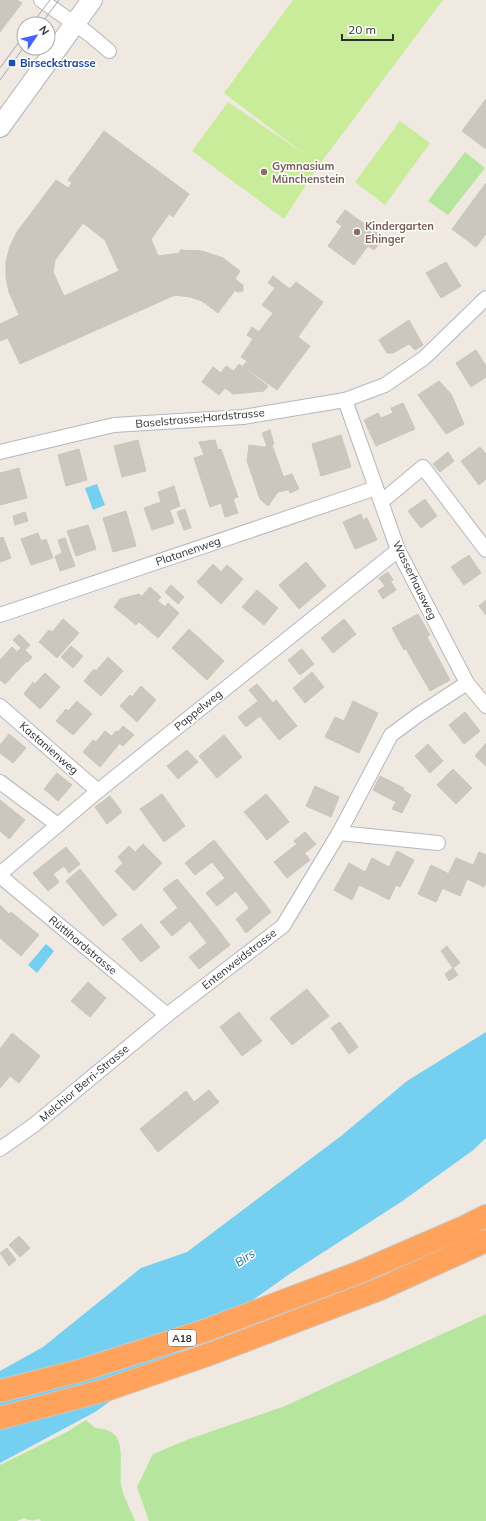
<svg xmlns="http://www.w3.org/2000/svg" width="486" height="1521" font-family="Mulish,sans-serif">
	<rect width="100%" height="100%" fill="#efe9e1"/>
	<g fill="#b6e59e">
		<polygon points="465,152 485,168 448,215 428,201"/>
		<polygon points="486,1314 486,1521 149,1521 137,1487 153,1454 189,1439 285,1406"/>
		<path d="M86 1420 95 1428C132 1429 117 1464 122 1489 125 1500 131 1511 135 1521H41L39 1519C34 1521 30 1521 24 1518L17 1521H0V1465L65 1433Z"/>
	</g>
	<g fill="#c9ec9a">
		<polygon points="293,0 443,0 319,165 284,219 192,151 228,102 306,155 224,93"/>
		<polygon points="400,121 430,143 385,205 355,182"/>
	</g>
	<g fill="#75cff0">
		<polygon points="97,484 105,505 93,510 85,488"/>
		<polygon points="46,944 54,951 37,973 28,965"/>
		<polygon points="486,1032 486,1138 472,1151 401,1202 291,1273 95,1412 0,1463 0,1371 43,1347 141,1268 187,1252 341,1136 407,1081"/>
	</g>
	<g fill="#cbc7bf" stroke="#cbc5ba" fill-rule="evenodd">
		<polygon points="0,0 17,0 22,3 0,32"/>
		<polygon points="486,99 486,149 462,131"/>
		<path d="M104 131 189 194 173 217 169 214 151 239 158 256 180 253V250L202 251 223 258 240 271 235 279 243 285V291L237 292 235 290 218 313 202 301 190 297 175 295 20 364 8 338 0 341V324L19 315 9 292 6 277V262L10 246 17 232 56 180 68 188 72 183 68 180ZM83 223 105 240 119 271 64 296 53 272 55 260Z"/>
		<polygon points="486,183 486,234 476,247 452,229"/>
		<polygon points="345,210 384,238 374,250 368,246 354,265 328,246 342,226 336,222"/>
		<polygon points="446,262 461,286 441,298 426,273"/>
		<polygon points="273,276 290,289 296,282 323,302 298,337 310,346 277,390 243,366 247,361 241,357 253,339 247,335 252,327 259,332 273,313 262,305 275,288 268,283"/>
		<polygon points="409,320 423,345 415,350 409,344 393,353 387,353 379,340"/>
		<polygon points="476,350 486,366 486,377 471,387 456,363"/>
		<polygon points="239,364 268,386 264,391 233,394 225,388 219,395 202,382 213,367 221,373 226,366 234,371"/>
		<polygon points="439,381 451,394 464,424 446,434 418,395"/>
		<polygon points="403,403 415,429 376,446 364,420 378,413 381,418 393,413 391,408"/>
		<polygon points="270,430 274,444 267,446 262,433"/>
		<polygon points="341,435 351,467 321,476 312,444"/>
		<polygon points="138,440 146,471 122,477 114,446"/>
		<polygon points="215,440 218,450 221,449 238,497 210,507 194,458 204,455 199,442"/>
		<polygon points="249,445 264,447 272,445 288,490 278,492 268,506 260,499 247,461"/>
		<polygon points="480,447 486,454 486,479 479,485 461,461"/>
		<polygon points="79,449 87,480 66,486 58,455"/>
		<polygon points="448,452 454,461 440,472 433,464"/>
		<polygon points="19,468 27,498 0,505 0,473"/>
		<polygon points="292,474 299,489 290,493 283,477"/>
		<polygon points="174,486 180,506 170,510 174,523 152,530 144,508 161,502 158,492"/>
		<polygon points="233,499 238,513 225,517 221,503"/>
		<polygon points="425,499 437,516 421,528 408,511"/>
		<polygon points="185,509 191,528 184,530 177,512"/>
		<polygon points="126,511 136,546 113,552 103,518"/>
		<polygon points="25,512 28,521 15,525 13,516"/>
		<polygon points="361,514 363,520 367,518 377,540 355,549 343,522"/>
		<polygon points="88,525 96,549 76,556 67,531"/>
		<polygon points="38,533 41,541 46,539 53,558 31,565 21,539"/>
		<polygon points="3,537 11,558 0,562 0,538"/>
		<polygon points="65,538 75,566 60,571 55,556 62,553 58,540"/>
		<polygon points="469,555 481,573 464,585 451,567"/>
		<polygon points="306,562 326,586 299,609 279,585"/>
		<polygon points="213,564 221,572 227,565 243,579 221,604 197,582"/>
		<polygon points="388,572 393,580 385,586 379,578"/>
		<polygon points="391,582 396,590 383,599 378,591"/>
		<polygon points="171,585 184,597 178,604 165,592"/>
		<polygon points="150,587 161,597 153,606 142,596"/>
		<polygon points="257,590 278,608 264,625 242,607"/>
		<polygon points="139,594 153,606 136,625 114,607 120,599"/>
		<polygon points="486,600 486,615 479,606"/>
		<polygon points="158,601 165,607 168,603 179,613 158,638 139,622"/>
		<polygon points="418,614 430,635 404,650 392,628"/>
		<polygon points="63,619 79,633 57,658 39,642 49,630 52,632"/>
		<polygon points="344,619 356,634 333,653 321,638"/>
		<polygon points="189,629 224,661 207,680 172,648"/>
		<polygon points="19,634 30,645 25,650 32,657 28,662 17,652 21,648 13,640"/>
		<polygon points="427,637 450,680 430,691 406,649"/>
		<polygon points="71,646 83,656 73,668 61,657"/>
		<polygon points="12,647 27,661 5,684 0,680 0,660"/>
		<polygon points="302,649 314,664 300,675 288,660"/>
		<polygon points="108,657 123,671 101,696 84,681 94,669 96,671"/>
		<polygon points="312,672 324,687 305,703 293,688"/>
		<polygon points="45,673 60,687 40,709 24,694 33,682 35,684"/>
		<polygon points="257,684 273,703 276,700 297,726 279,740 260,716 246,727 238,717 258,701 249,690"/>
		<polygon points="141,686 156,700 137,722 120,706 130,695 132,697"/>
		<polygon points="77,701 92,714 73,735 56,721 66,709 68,711"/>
		<polygon points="353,701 378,713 359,753 325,737 335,717 344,721"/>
		<polygon points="465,712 480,731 464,744 449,725"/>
		<polygon points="123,726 134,735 123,746 111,737 116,731 118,732"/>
		<polygon points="105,731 120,743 100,767 83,752 93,740 96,742"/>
		<polygon points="9,734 26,748 13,763 0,753 0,745"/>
		<polygon points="224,735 242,757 217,778 199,756"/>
		<polygon points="486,743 486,766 475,756"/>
		<polygon points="428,744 443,761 430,773 415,756"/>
		<polygon points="187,750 198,762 178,779 167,766"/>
		<polygon points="453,769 472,788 456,804 437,785"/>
		<polygon points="57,773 72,785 58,801 44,789"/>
		<polygon points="380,776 404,788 403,790 411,795 402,813 392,809 396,802 373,790"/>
		<polygon points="315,786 339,797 331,817 306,806"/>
		<polygon points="162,794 185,826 164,842 140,809"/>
		<polygon points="266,794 278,808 256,826 244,812"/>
		<polygon points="110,796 122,812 107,824 95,807"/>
		<polygon points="0,800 25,820 9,839 0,831"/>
		<polygon points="278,808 289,822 267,840 256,826"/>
		<polygon points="305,832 316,844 305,853 294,841"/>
		<polygon points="214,840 237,869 225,878 212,862 195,875 185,863"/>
		<polygon points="143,844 162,863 134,891 115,871 123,863 118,857 129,846 135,852"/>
		<polygon points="297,844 310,860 287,878 274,862"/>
		<polygon points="66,847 80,864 69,873 64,866 53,874 59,882 48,891 33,873"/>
		<polygon points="397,851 414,860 400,887 396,885 389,900 376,893"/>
		<polygon points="479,852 486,855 486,883 484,887 467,879"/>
		<polygon points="372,858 389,867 376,893 359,885"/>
		<polygon points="456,858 473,865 460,896 442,888"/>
		<polygon points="349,863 365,872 352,900 334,890"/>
		<polygon points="431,865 449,874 436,902 418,894"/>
		<polygon points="80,869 117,915 103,926 66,881"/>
		<polygon points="237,869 261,899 249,908 236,891 217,906 206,893"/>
		<polygon points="177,879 203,910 172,936 160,922 178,908 163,889"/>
		<polygon points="261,899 271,912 246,933 236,919"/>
		<polygon points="0,905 9,914 11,912 39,935 21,956 0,938"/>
		<polygon points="203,910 230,945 199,969 189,957 207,943 190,921"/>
		<polygon points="141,924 160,947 141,962 122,939"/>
		<polygon points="447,946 460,963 453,968 441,951"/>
		<polygon points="453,968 458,975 449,981 445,974"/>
		<polygon points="88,982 106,998 90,1017 71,1001"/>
		<polygon points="307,989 329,1016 292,1045 270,1018"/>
		<polygon points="239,1012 262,1041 242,1056 220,1027"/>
		<polygon points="340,1022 358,1047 349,1054 331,1028"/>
		<polygon points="12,1033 40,1056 19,1083 10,1076 0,1088 0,1049"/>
		<polygon points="209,1090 219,1102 158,1152 140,1129 186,1091 194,1102"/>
		<polygon points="19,1236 30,1248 20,1257 9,1245"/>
		<polygon points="7,1248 16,1260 9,1266 0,1253"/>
	</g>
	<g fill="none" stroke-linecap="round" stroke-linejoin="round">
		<defs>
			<g id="street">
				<polyline points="41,0 89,34 109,51"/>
				<polyline points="345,400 398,550 467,683 486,706"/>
				<polyline points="0,452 114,425 243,417 345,400 385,385 424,358 486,298"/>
				<polyline points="381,502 423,467 486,550"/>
				<polyline points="0,615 376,488"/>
				<polyline points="0,706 98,791"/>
				<polyline points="0,782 58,825"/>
				<polyline points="339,833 438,843"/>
				<polyline points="0,874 98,791 398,550"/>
				<polyline points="0,876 167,1015"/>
				<polyline points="0,1149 34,1125 167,1015 283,926 339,833 391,735 418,715 467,683"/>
			</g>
			<polyline id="secondary" points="0,127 92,0"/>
			<g id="highway">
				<polyline points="0,1391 82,1370 204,1331 360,1272 464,1227 486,1216"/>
				<polyline points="0,1418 109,1389 210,1354 380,1289 486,1241"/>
			</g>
		</defs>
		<use href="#street" stroke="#b4b7c1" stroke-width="16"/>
		<use href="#secondary" stroke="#b4b7c1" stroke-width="22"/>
		<use href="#highway" stroke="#c9c9c9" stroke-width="24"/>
		<use href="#street" stroke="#fff" stroke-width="14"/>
		<use href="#secondary" stroke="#fff" stroke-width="20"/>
		<use href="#highway" stroke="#ffa35c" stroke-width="22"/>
		<g stroke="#a3a6b8" stroke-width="1">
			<polyline points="32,24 50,0"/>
			<polyline points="41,24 59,0"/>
			<polyline points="0,68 24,35"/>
			<polyline points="0,80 24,47"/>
		</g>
	</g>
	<rect fill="#1a4fb4" stroke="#fff" stroke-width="1.5" x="8" y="59" width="8" height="8" rx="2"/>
	<g fill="#8d6e63" stroke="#fff" stroke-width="1.5">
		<circle cx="264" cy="172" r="4"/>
		<circle cx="357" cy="232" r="4"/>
	</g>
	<g text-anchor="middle" stroke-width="3" stroke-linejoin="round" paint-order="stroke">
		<rect fill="#fff" stroke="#6d6d6d" stroke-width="1" x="168" y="1330" width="28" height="16" rx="3"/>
		<g font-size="10" font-weight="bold" fill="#2e2e2e">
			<text x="182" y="1342">A18</text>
		</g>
		<g font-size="11" font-weight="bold" fill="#164399" stroke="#fff" text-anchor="start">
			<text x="20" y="67">Birseckstrasse</text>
		</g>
		<g font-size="11" font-weight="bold" fill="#785e54" stroke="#fff" text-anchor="start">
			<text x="272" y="170">Gymnasium<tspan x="272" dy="13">Münchenstein</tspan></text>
			<text x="365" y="230">Kindergarten<tspan x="365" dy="13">Ehinger</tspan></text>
		</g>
		<g font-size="11" fill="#2e2e2e" stroke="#fff">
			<text transform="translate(200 418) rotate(-5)" y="4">Baselstrasse;Hardstrasse</text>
			<text transform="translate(188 551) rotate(-19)" y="4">Platanenweg</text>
			<text transform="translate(415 580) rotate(64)" y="4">Wasserhausweg</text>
			<text transform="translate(198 710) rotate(-39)" y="4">Pappelweg</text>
			<text transform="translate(49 748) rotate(41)" y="4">Kastanienweg</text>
			<text transform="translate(83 945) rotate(40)" y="4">Rüttihardstrasse</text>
			<text transform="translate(239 959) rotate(-38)" y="4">Entenweidstrasse</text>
			<text transform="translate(84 1083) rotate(-40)" y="4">Melchior Berri-Strasse</text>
		</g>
		<g font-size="12" font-style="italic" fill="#0d6fa3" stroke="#fff">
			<text transform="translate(245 1258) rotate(-34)" y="4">Birs</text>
		</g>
	</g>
	<g transform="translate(36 36) rotate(55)"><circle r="19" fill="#ffffff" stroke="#ababab"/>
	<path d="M0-3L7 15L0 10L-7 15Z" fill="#4264fb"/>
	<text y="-6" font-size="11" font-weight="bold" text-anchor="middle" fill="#2e2e2e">N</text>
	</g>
	<path d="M342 34v6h51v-6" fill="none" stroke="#2e2e2e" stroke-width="2"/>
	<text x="348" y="34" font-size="12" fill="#2e2e2e" stroke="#ffffff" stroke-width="3" paint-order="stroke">20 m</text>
</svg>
